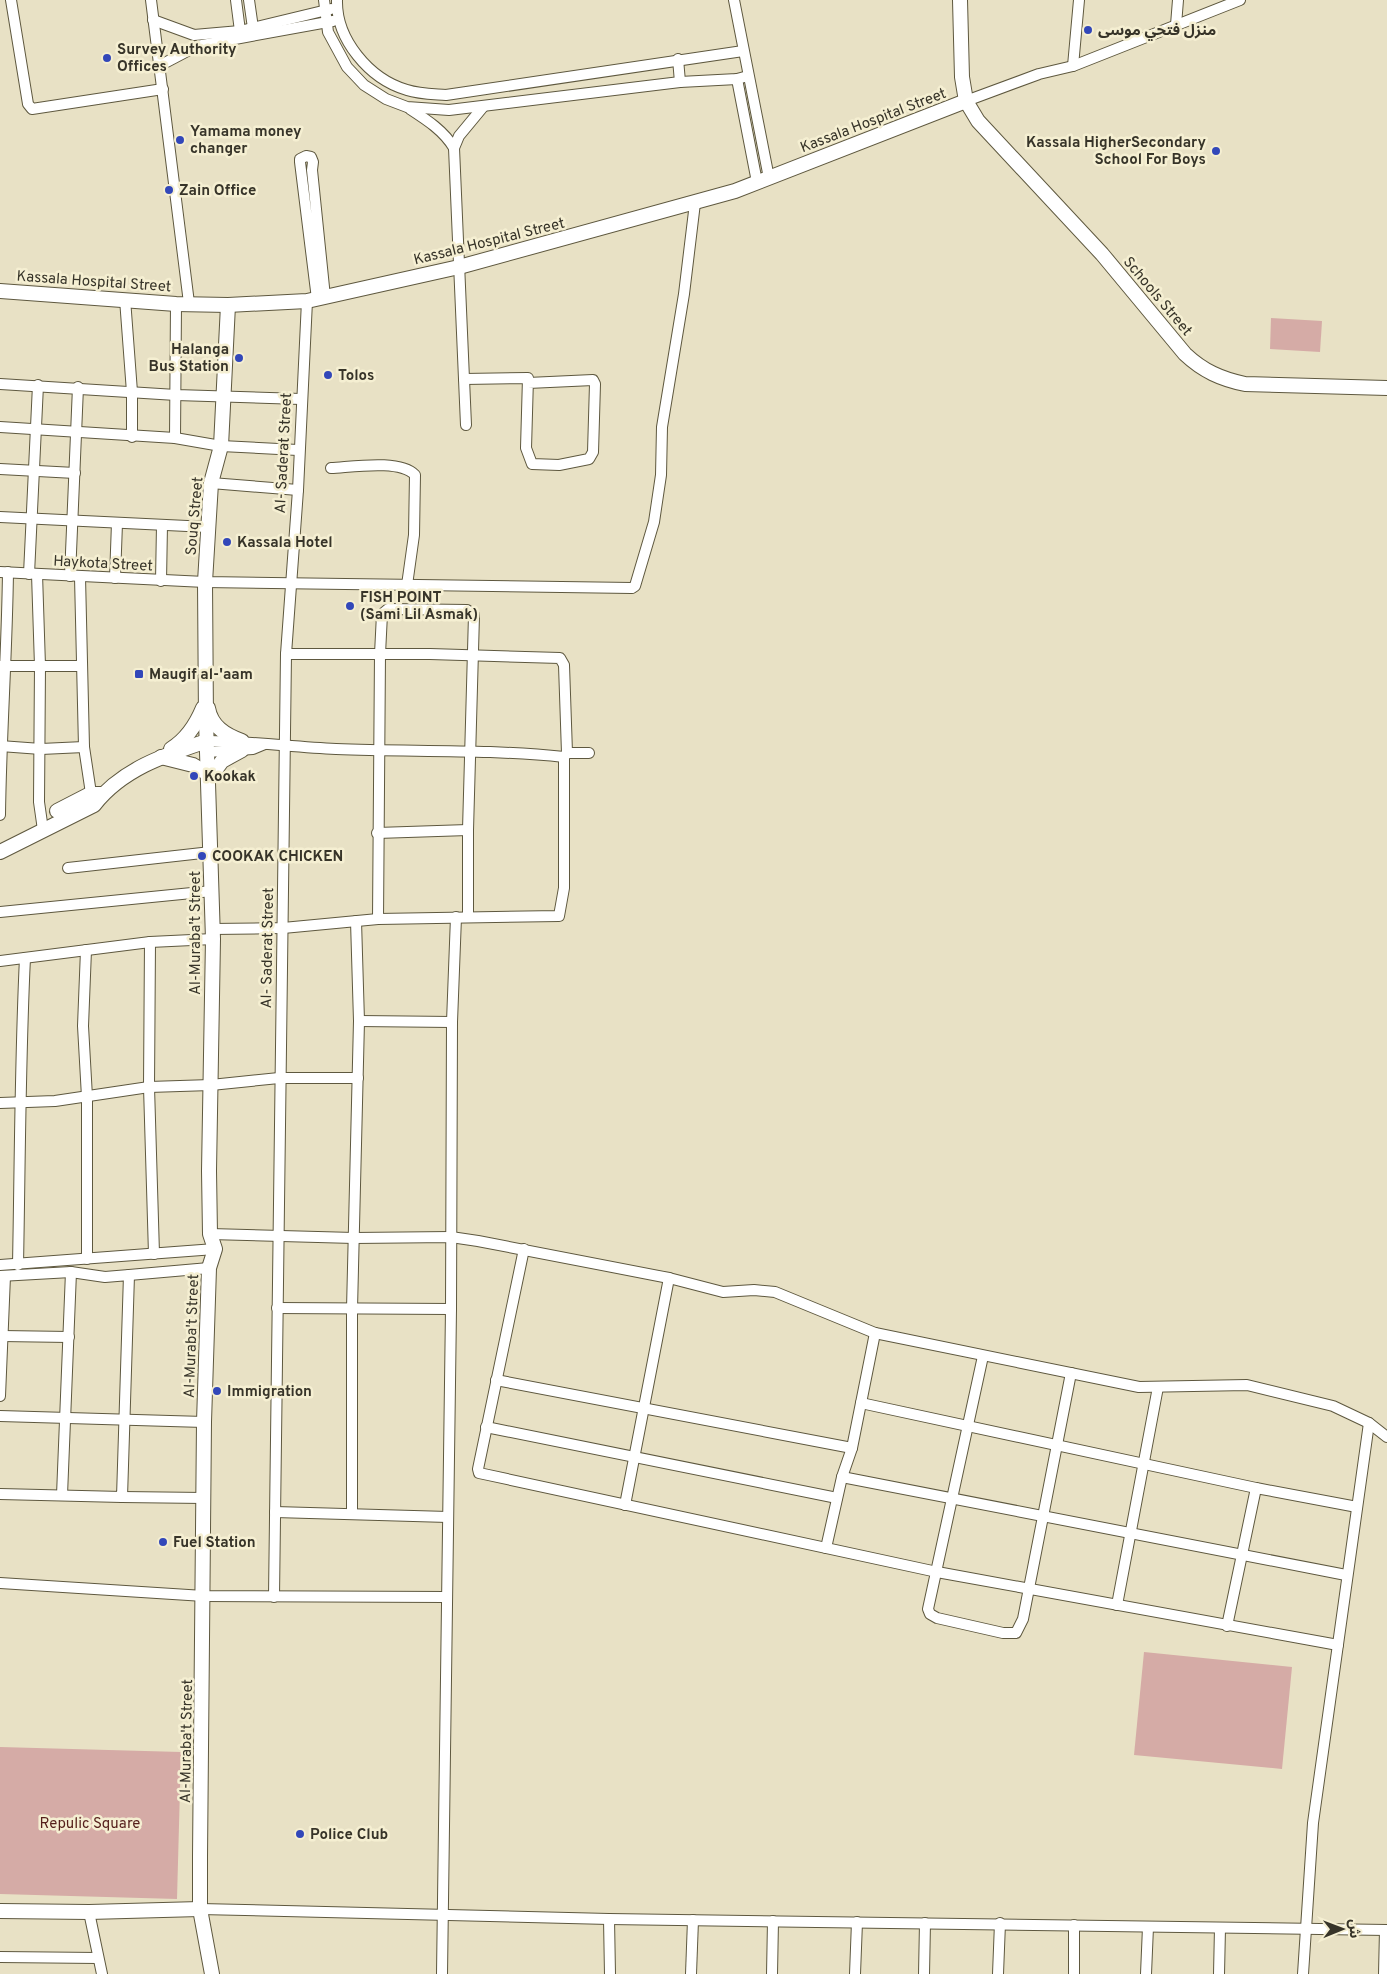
<svg xmlns="http://www.w3.org/2000/svg" width="1387" height="1974" font-family="Overpass,'Noto Sans Arabic',sans-serif">
	<rect width="100%" height="100%" fill="#e8e1c5"/>
	<g fill="#d5aba6">
		<polygon points="1271,318 1322,321 1320,352 1270,349"/>
		<polygon points="1144,1652 1292,1667 1282,1769 1134,1755"/>
		<polygon points="0,1747 181,1752 177,1899 0,1894"/>
	</g>
	<g fill="none" stroke-linecap="round" stroke-linejoin="round">
		<defs>
			<g id="street">
				<polyline points="11,0 28,104 32,109 163,89"/>
				<polyline points="151,0 189,303"/>
				<polyline points="236,0 240,31"/>
				<polyline points="249,0 253,28"/>
				<polyline points="324,0 328,32 347,67 364,85 386,99 407,107 449,110 680,82 737,79 748,76"/>
				<path d="M337 0C336 39 369 79 407 90 419 94 433 94 446 95L743 51"/>
				<polyline points="734,0 769,178"/>
				<polyline points="153,20 194,35 240,31 331,9"/>
				<polyline points="1176,25 1178,0"/>
				<polyline points="678,59 680,82"/>
				<polyline points="159,66 197,46 333,21"/>
				<polyline points="1073,66 1079,0"/>
				<polyline points="737,79 757,182"/>
				<polyline points="966,101 1039,74 1073,66 1240,0"/>
				<path d="M410 109C427 120 444 131 454 148"/>
				<polyline points="125,299 132,392 132,437"/>
				<polyline points="317,299 300,162 300,159 306,156 311,157 313,162 312,170 325,297"/>
				<polyline points="464,379 528,378 528,383 593,380 595,384 593,452 589,459 559,465 532,464 526,448 528,378"/>
				<polyline points="0,384 176,395 301,399"/>
				<polyline points="466,425 454,148 459,136 483,107"/>
				<polyline points="0,427 175,438 221,446 298,450"/>
				<polyline points="175,438 176,304"/>
				<path d="M331 468C352 467 400 459 415 475L414 535 407 585"/>
				<polyline points="0,469 75,473"/>
				<polyline points="211,483 298,490"/>
				<polyline points="0,517 208,527"/>
				<polyline points="0,572 205,582 632,588 635,586 654,522 661,475 662,427 684,294 695,203"/>
				<polyline points="29,574 38,385"/>
				<polyline points="37,574 40,666 39,802 43,830"/>
				<polyline points="70,576 78,387"/>
				<polyline points="80,577 84,747 92,800"/>
				<polyline points="115,578 117,523"/>
				<polyline points="161,581 162,525"/>
				<polyline points="286,654 430,654 560,658 564,665 567,753"/>
				<polyline points="0,666 80,666"/>
				<path d="M207 741C250 741 292 747 336 749 412 752 488 749 564 757L567 753H589"/>
				<polyline points="0,746 41,749 84,747"/>
				<polyline points="207,752 253,749 265,744"/>
				<path d="M0 815C1 734 7 653 8 572"/>
				<polyline points="377,833 468,830"/>
				<polyline points="68,868 211,852"/>
				<polyline points="0,912 212,891"/>
				<polyline points="378,919 380,654 382,614 388,609 467,610 474,615 468,830 468,916"/>
				<polyline points="212,929 283,928 378,919 559,916 564,888 564,757"/>
				<polyline points="150,942 149,1087 154,1254"/>
				<polyline points="86,950 83,1026 87,1097 87,1259"/>
				<polyline points="0,961 150,942 213,939"/>
				<polyline points="359,1021 452,1022"/>
				<polyline points="0,1103 55,1101 149,1087 211,1085 279,1078 358,1078"/>
				<polyline points="210,1234 354,1238 451,1237 478,1241 669,1278 723,1292 754,1290 775,1292 875,1333 1139,1387 1247,1385 1333,1406 1369,1423 1387,1437"/>
				<polyline points="524,1249 478,1469 479,1473 937,1572 1338,1645"/>
				<polyline points="0,1265 215,1249"/>
				<path d="M18 1265C20 1162 20 1060 25 958"/>
				<polyline points="129,1275 209,1268"/>
				<polyline points="0,1276 71,1272 105,1277 129,1275 122,1497 0,1494"/>
				<polyline points="277,1308 451,1309"/>
				<polyline points="2,1336 69,1337"/>
				<polyline points="983,1356 928,1609 930,1614 937,1618 1003,1633 1016,1633 1023,1619 1071,1373"/>
				<polyline points="496,1380 852,1448"/>
				<polyline points="0,1396 5,1276"/>
				<polyline points="861,1403 1256,1488 1357,1507"/>
				<polyline points="0,1416 204,1422"/>
				<polyline points="486,1427 837,1498"/>
				<polyline points="842,1477 1346,1575"/>
				<polyline points="62,1495 71,1272"/>
				<polyline points="122,1497 204,1498"/>
				<polyline points="625,1505 669,1278"/>
				<polyline points="275,1512 448,1517"/>
				<polyline points="352,1514 352,1309 359,1021 356,921"/>
				<polyline points="826,1548 842,1477 852,1448 875,1333"/>
				<polyline points="0,1583 204,1596 446,1597"/>
				<polyline points="274,1597 286,654 298,490 307,301"/>
				<polyline points="1117,1605 1158,1387"/>
				<polyline points="1227,1626 1256,1488"/>
				<polyline points="200,1909 609,1919 1387,1930"/>
				<polyline points="89,1912 102,1974"/>
				<polyline points="609,1919 610,1974"/>
				<polyline points="1074,1925 1074,1974"/>
				<polyline points="0,1957 98,1958"/>
				<polyline points="442,1974 451,1309 452,1022 456,917"/>
				<polyline points="691,1974 693,1920"/>
				<polyline points="772,1974 773,1921"/>
				<polyline points="855,1974 857,1922"/>
				<polyline points="924,1974 925,1923"/>
				<polyline points="998,1974 1000,1923"/>
				<polyline points="1146,1974 1148,1927"/>
				<polyline points="1219,1974 1220,1928"/>
				<polyline points="1303,1974 1313,1823 1369,1423"/>
				<polyline points="1384,1974 1385,1930"/>
			</g>
			<g id="secondary">
				<path d="M960 0 962 77 966 101 978 121 1102 254 1185 354C1203 371 1221 379 1245 384L1387 388"/>
				<polyline points="0,291 176,304 228,305 307,301 459,267 735,191 966,101"/>
				<path d="M208 708C211 726 225 735 242 741"/>
				<path d="M171 749C187 739 196 725 203 708"/>
				<polyline points="161,757 193,765 208,774"/>
				<polyline points="208,780 222,761 242,750"/>
				<polyline points="57,811 90,794 102,794"/>
				<path d="M0 852 94 805C122 769 165 755 207 741"/>
				<polyline points="0,1911 89,1912 200,1909"/>
				<polyline points="212,1974 200,1909 200,1856 204,1422 209,1268 215,1249 210,1234 209,1171 213,939 206,721 205,582 211,483 221,446 228,305"/>
			</g>
		</defs>
		<use href="#street" stroke="#5e583f" stroke-width="12"/>
		<use href="#secondary" stroke="#5e583f" stroke-width="16"/>
		<use href="#street" stroke="#fff" stroke-width="10"/>
		<use href="#secondary" stroke="#fff" stroke-width="14"/>
	</g>
	<g fill="#3247b9" stroke="#f5efd2" stroke-width="2">
		<circle cx="1088" cy="30" r="5"/>
		<circle cx="107" cy="58" r="5"/>
		<circle cx="180" cy="140" r="5"/>
		<circle cx="1216" cy="151" r="5"/>
		<circle cx="169" cy="190" r="5"/>
		<circle cx="239" cy="358" r="5"/>
		<circle cx="328" cy="375" r="5"/>
		<circle cx="227" cy="542" r="5"/>
		<circle cx="350" cy="606" r="5"/>
		<rect x="134" y="669" width="10" height="10" rx="2.5"/>
		<circle cx="194" cy="776" r="5"/>
		<circle cx="202" cy="856" r="5"/>
		<circle cx="217" cy="1391" r="5"/>
		<circle cx="163" cy="1542" r="5"/>
		<circle cx="300" cy="1834" r="5"/>
	</g>
	<g text-anchor="middle" stroke-width="5" stroke-linejoin="round" paint-order="stroke">
		<g font-size="15" font-weight="bold" fill="#373429" stroke="#f5efd2" text-anchor="start">
			<text x="1098" y="35">منزل فتحي موسى</text>
			<text x="117" y="54">Survey Authority<tspan x="117" dy="17">Offices</tspan></text>
			<text x="190" y="136">Yamama money<tspan x="190" dy="17">changer</tspan></text>
			<text x="1206" y="147" text-anchor="end">Kassala HigherSecondary<tspan x="1206" dy="17">School For Boys</tspan></text>
			<text x="179" y="195">Zain Office</text>
			<text x="229" y="354" text-anchor="end">Halanga<tspan x="229" dy="17">Bus Station</tspan></text>
			<text x="338" y="380">Tolos</text>
			<text x="237" y="547">Kassala Hotel</text>
			<text x="360" y="602">FISH POINT<tspan x="360" dy="17">(Sami Lil Asmak)</tspan></text>
			<text x="149" y="679">Maugif al-'aam</text>
			<text x="204" y="781">Kookak</text>
			<text x="212" y="861">COOKAK CHICKEN</text>
			<text x="227" y="1396">Immigration</text>
			<text x="173" y="1547">Fuel Station</text>
			<text x="310" y="1839">Police Club</text>
		</g>
		<g font-size="15" fill="#373429" stroke="#f5efd2">
			<text transform="translate(873 120) rotate(-21)" y="5">Kassala Hospital Street</text>
			<text transform="translate(489 241) rotate(-14)" y="5">Kassala Hospital Street</text>
			<text transform="translate(94 281) rotate(4)" y="5">Kassala Hospital Street</text>
			<text transform="translate(1158 296) rotate(50)" y="5">Schools Street</text>
			<text transform="translate(283 453) rotate(-87)" y="5">Al- Saderat Street</text>
			<text transform="translate(194 516) rotate(-85)" y="5">Souq Street</text>
			<text transform="translate(103 563) rotate(3)" y="5">Haykota Street</text>
			<text transform="translate(195 933) rotate(-90)" y="5">Al-Muraba't Street</text>
			<text transform="translate(267 948) rotate(-89)" y="5">Al- Saderat Street</text>
			<text transform="translate(191 1336) rotate(-88)" y="5">Al-Muraba't Street</text>
			<text transform="translate(186 1741) rotate(-89)" y="5">Al-Muraba't Street</text>
		</g>
		<g font-size="15" fill="#551f1b" stroke="#f5efd2">
			<text x="90" y="1828">Repulic Square</text>
		</g>
	</g>
	<g transform="translate(1342 1929) rotate(89)" stroke="#f5efd2" stroke-width="4" paint-order="stroke">
	<path d="M0-4L9 19L0 12L-9 19Z" fill="#373429"/>
	<text y="-8" font-size="14" font-weight="bold" text-anchor="middle" fill="#373429">ش</text>
	</g>
</svg>
